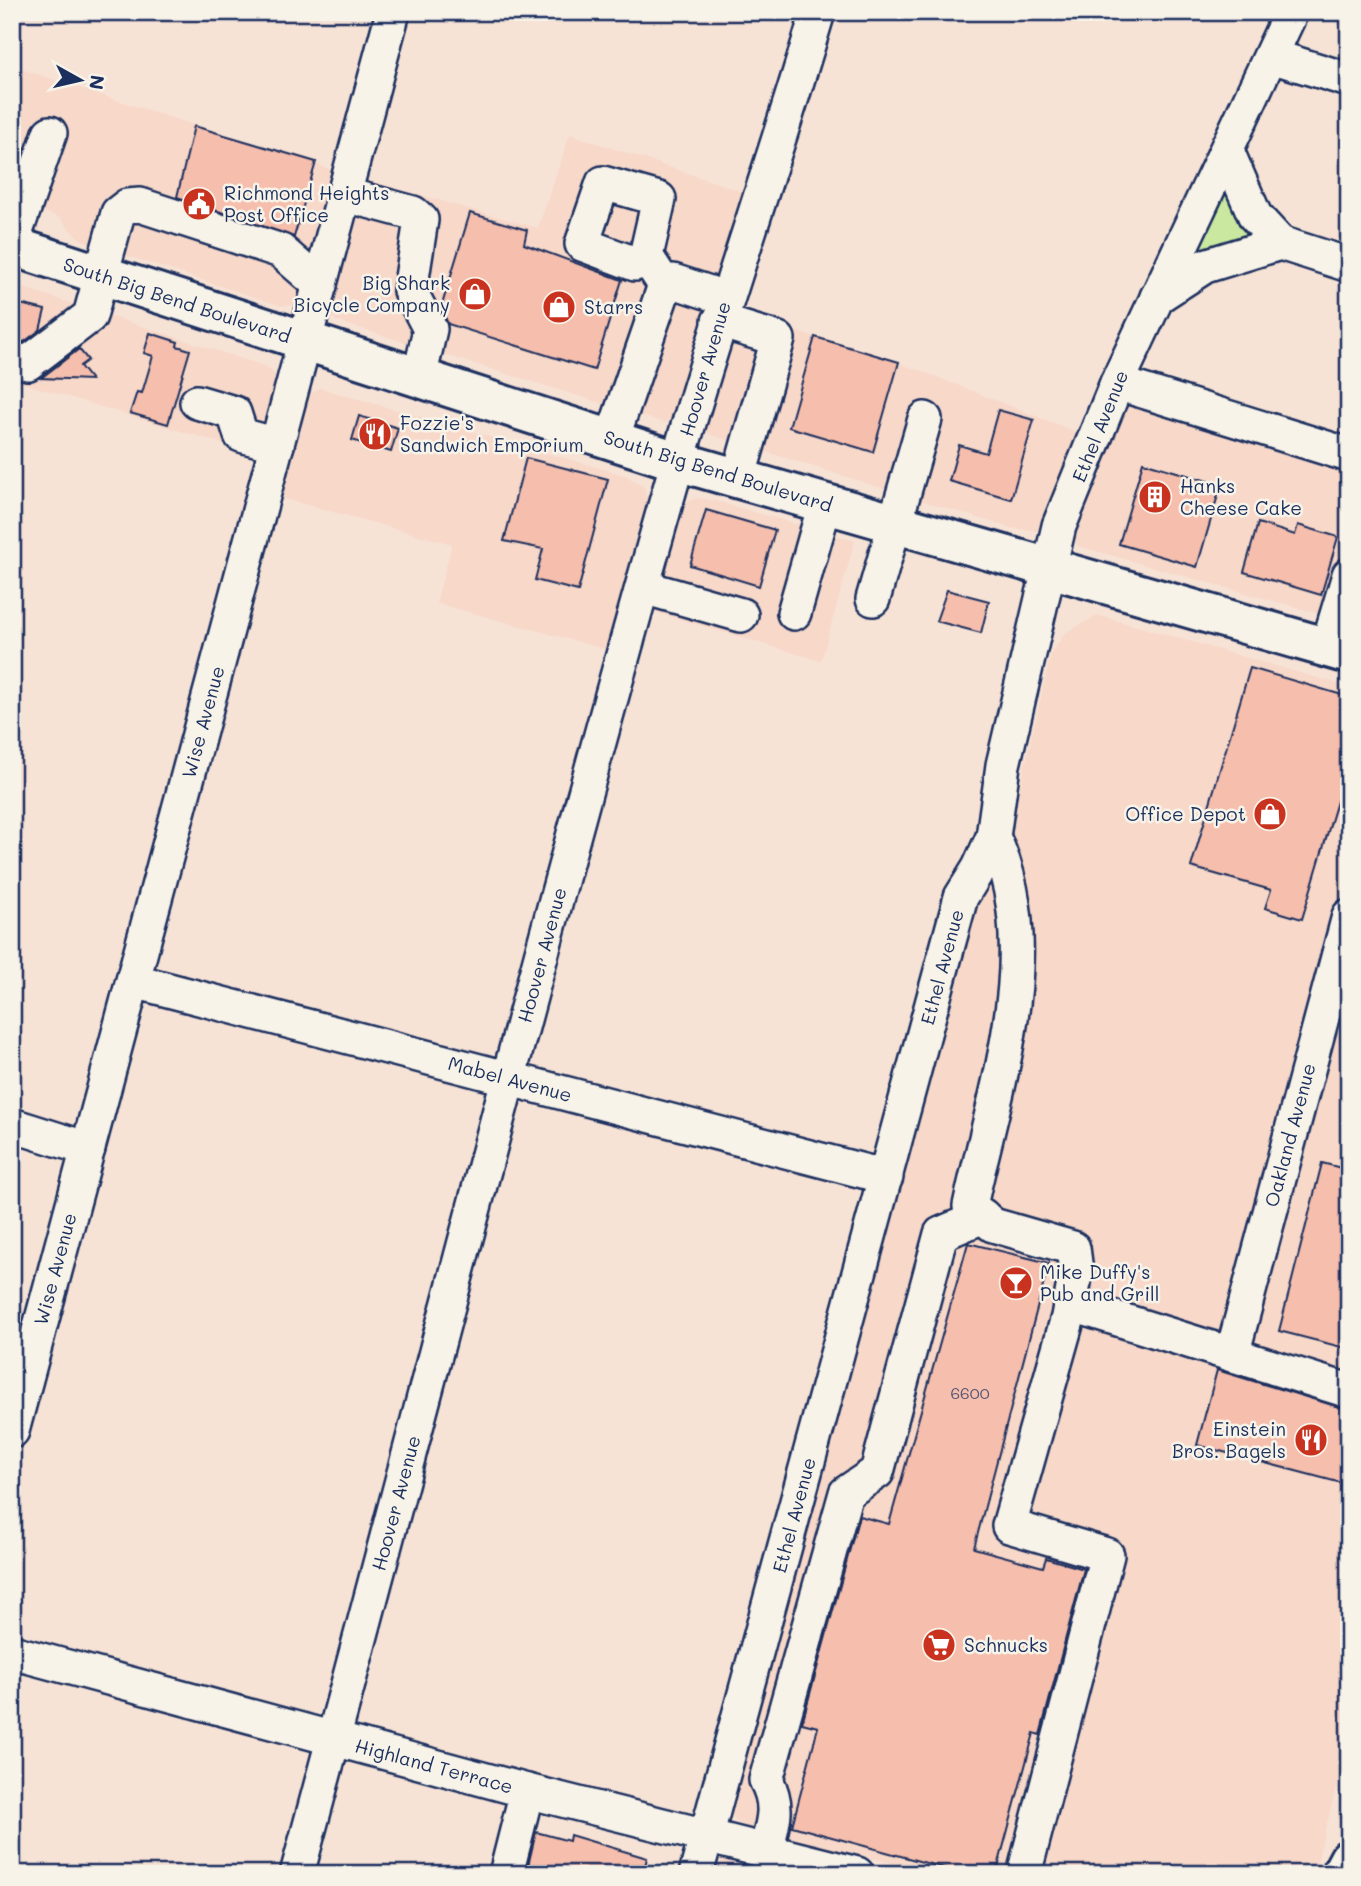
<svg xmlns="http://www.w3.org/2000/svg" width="1361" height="1886" font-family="Mali,sans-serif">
	<rect width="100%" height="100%" fill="#f7e3d6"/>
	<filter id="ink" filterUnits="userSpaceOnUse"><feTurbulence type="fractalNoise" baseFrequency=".0143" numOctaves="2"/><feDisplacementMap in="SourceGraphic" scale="14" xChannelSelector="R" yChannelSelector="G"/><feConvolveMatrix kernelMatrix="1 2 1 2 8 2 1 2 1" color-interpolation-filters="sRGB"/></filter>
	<g filter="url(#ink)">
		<g fill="#f7d8c9">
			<polygon points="12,66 336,171 301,298 293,305 282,306 90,244 76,236 60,218 12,200"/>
			<polygon points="570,134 744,192 672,416 665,423 336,321 331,316 331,306 366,180 538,228"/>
			<polygon points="12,284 267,367 280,380 263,456 12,380"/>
			<polygon points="734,312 922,371 1081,434 1047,523 1040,531 1010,528 711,435 702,427"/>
			<polygon points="1132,379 1349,448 1349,622 1078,546 1074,538 1075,527"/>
			<polygon points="320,388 627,476 644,487 649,504 608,650 436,603 452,544 281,498 305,403 312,393"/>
			<polygon points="696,498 712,500 855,541 821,661 652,611 678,512 685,503"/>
			<polygon points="1098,615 1349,687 1349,1737 1314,1874 939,1874 750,1829 737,1823 731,1813 730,1793 976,907 1019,792 1051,653 1065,633"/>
			<polygon points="727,1858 790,1874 715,1874 718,1864"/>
		</g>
		<polygon fill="#cbe8a0" stroke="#738c7f" stroke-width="2" points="1229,194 1248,230 1248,238 1202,254 1196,252 1221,196"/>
		<g fill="#f6beac" stroke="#1b2f5e" stroke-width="2">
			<polygon points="194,126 316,162 294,237 177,197"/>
			<polygon points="470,213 527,230 524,244 622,280 594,370 448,324 441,308"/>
			<polygon points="12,302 45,310 40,330 24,342 12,340"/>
			<polygon points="150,333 178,342 177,346 190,350 168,424 130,413 137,392 142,393 153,356 144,353"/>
			<polygon points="815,337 899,362 873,452 789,427"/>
			<polygon points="79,349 88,360 80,366 91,380 41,378"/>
			<polygon points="998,410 1034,420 1011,499 949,481 959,445 986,453"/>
			<polygon points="359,416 398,428 391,452 352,440"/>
			<polygon points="526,458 608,479 578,591 535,580 543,549 504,541"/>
			<polygon points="1143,462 1221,485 1197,567 1119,544"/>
			<polygon points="706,510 775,530 759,586 690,565"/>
			<polygon points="1258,523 1295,535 1298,525 1338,537 1321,595 1244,572"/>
			<polygon points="947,590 989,601 981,633 936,621"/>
			<polygon points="1250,668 1349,697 1349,761 1302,919 1265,908 1271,890 1191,867"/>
			<polygon points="1322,1163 1349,1170 1349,1349 1279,1331"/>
			<polygon points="968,1243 1049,1263 974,1548 1043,1567 1046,1558 1084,1569 1040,1735 1034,1733 996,1874 966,1874 792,1826 818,1727 802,1723 859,1516 889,1524"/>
			<polygon points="1217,1370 1349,1410 1349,1485 1197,1445"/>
			<polygon points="536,1832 569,1841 570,1835 647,1858 643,1874 571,1874 546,1867 544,1874 526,1874"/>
		</g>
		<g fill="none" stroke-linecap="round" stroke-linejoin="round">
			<defs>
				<g id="minor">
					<polyline points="1271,56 1349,80"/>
					<polyline points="1227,151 1255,216 1280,243 1349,265"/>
					<polyline points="346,195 413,213 421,220 410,291 430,329 419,379"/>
					<polyline points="12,243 50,133"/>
					<polyline points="647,259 635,264 582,244 603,183 659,199 646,256 665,285"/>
					<polyline points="665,285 673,281 725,298"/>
					<polyline points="1157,297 1205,266 1280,243"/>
					<polyline points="719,321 778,339 738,479"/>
					<polyline points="12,359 28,363 90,316 118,213 127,206 140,205 281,251 320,285"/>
					<polyline points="1117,383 1349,455"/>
					<polyline points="197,402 234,413 241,435 277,445"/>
					<polyline points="612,439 665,285"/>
					<polyline points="643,587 741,615"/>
					<polyline points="873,599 925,419"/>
					<polyline points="794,613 825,504"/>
					<polyline points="1327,648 1349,575"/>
					<path d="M993 837C1047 948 994 1093 970 1206L993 1225 1073 1248 1076 1271 1068 1317 1009 1526 1107 1555 1024 1874"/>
					<polyline points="134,981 886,1177"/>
					<polyline points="12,1125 88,1149"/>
					<polyline points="1070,1304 1349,1391"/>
					<polyline points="1232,1355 1349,916"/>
					<polyline points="12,1431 393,12"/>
					<polyline points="12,1652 527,1791 857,1874"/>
					<path d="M766 1850C773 1823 780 1806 766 1780L846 1493 877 1472 941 1234 983 1216"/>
					<path d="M297 1874C425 1402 544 927 679 457 722 308 774 161 818 12"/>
					<polyline points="506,1874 527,1791"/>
					<polyline points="696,1874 961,897 979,868 993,837 1003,765 1059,526 1117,383 1291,12"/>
				</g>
				<g id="major">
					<polyline points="12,246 677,461 1349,654"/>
					<polyline points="1341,1874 1349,1859"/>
				</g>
			</defs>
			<use href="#minor" stroke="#1b2f5e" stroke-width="38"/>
			<use href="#major" stroke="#1b2f5e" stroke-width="44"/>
			<use href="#minor" stroke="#f7f3e8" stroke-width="33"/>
			<use href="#major" stroke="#f7f3e8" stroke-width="38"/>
		</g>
	</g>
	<defs>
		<symbol id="civic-disc" viewBox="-11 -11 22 22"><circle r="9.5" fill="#c8321e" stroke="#f7f3e8"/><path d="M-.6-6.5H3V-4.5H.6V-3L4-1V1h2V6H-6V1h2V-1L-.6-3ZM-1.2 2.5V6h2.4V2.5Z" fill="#fff"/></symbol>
		<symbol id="shop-disc" viewBox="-11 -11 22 22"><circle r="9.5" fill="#c8321e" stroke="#f7f3e8"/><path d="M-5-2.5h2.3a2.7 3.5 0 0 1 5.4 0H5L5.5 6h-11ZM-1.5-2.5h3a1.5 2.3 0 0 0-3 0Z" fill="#fff"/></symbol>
		<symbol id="restaurant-disc" viewBox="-11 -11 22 22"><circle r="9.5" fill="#c8321e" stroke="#f7f3e8"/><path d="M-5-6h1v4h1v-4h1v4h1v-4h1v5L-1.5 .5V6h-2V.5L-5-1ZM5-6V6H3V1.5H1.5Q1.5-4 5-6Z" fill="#fff"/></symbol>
		<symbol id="building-disc" viewBox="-11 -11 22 22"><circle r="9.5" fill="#c8321e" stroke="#f7f3e8"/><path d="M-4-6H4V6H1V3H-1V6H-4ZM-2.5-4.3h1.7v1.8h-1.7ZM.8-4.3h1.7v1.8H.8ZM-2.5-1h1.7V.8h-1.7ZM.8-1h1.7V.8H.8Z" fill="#fff"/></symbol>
		<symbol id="bar-disc" viewBox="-11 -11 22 22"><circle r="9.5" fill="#c8321e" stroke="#f7f3e8"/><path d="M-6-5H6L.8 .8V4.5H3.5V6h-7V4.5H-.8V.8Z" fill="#fff"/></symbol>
		<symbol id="supermarket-disc" viewBox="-11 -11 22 22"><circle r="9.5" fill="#c8321e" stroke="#f7f3e8"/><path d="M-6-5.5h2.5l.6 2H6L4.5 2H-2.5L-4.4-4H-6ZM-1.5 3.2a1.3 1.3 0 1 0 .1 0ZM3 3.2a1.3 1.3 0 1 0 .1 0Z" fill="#fff"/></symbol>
	</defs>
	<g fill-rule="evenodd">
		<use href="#civic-disc" x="180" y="185" width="38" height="38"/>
		<use href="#shop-disc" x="456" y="275" width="38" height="38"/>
		<use href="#shop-disc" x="540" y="288" width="38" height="38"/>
		<use href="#restaurant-disc" x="356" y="415" width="38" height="38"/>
		<use href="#building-disc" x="1136" y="478" width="38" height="38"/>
		<use href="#shop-disc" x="1251" y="795" width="38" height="38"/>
		<use href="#bar-disc" x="997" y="1264" width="38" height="38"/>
		<use href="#restaurant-disc" x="1292" y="1421" width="38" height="38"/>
		<use href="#supermarket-disc" x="920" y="1626" width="38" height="38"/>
	</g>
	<g text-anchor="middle" stroke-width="5" stroke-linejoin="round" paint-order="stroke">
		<g font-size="16" fill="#525372">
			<text x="970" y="1399">6600</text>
		</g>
		<g font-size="19" fill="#1b2f5e" stroke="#f7f3e8" text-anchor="start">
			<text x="224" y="200">Richmond Heights<tspan x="224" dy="22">Post Office</tspan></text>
			<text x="450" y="290" text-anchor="end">Big Shark<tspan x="450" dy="22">Bicycle Company</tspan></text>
			<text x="584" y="314">Starrs</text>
			<text x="400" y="430">Fozzie's<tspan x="400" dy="22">Sandwich Emporium</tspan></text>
			<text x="1180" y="493">Hanks<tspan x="1180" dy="22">Cheese Cake</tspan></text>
			<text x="1246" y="821" text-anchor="end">Office Depot</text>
			<text x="1040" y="1279">Mike Duffy's<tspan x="1040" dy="22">Pub and Grill</tspan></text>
			<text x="1286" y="1436" text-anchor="end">Einstein<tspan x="1286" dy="22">Bros. Bagels</tspan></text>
			<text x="964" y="1652">Schnucks</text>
		</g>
		<g font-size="19" fill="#1b2f5e" stroke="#f7f3e8">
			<text transform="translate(177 300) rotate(18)" y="7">South Big Bend Boulevard</text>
			<text transform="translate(705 369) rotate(-74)" y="7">Hoover Avenue</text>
			<text transform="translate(1100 426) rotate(-68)" y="7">Ethel Avenue</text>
			<text transform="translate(718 471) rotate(17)" y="7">South Big Bend Boulevard</text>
			<text transform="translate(203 722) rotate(-75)" y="7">Wise Avenue</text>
			<text transform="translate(542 955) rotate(-75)" y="7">Hoover Avenue</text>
			<text transform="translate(942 967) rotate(-75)" y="7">Ethel Avenue</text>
			<text transform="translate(510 1079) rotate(15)" y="7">Mabel Avenue</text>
			<text transform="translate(1290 1135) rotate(-75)" y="7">Oakland Avenue</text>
			<text transform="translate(55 1269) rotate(-75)" y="7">Wise Avenue</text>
			<text transform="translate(396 1503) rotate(-75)" y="7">Hoover Avenue</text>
			<text transform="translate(794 1515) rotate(-75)" y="7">Ethel Avenue</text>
			<text transform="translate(434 1766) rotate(15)" y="7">Highland Terrace</text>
		</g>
	</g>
	<rect width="1361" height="1886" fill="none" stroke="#f7f3e8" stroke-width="42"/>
	<rect x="21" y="21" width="1319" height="1844" fill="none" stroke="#1b2f5e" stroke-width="2.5" filter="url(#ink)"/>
	<g transform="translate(80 80) rotate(98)" stroke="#f7f3e8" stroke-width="5" paint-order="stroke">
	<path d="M0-5L12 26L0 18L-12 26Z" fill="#1b2f5e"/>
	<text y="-10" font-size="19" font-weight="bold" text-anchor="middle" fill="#1b2f5e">N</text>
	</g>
</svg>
